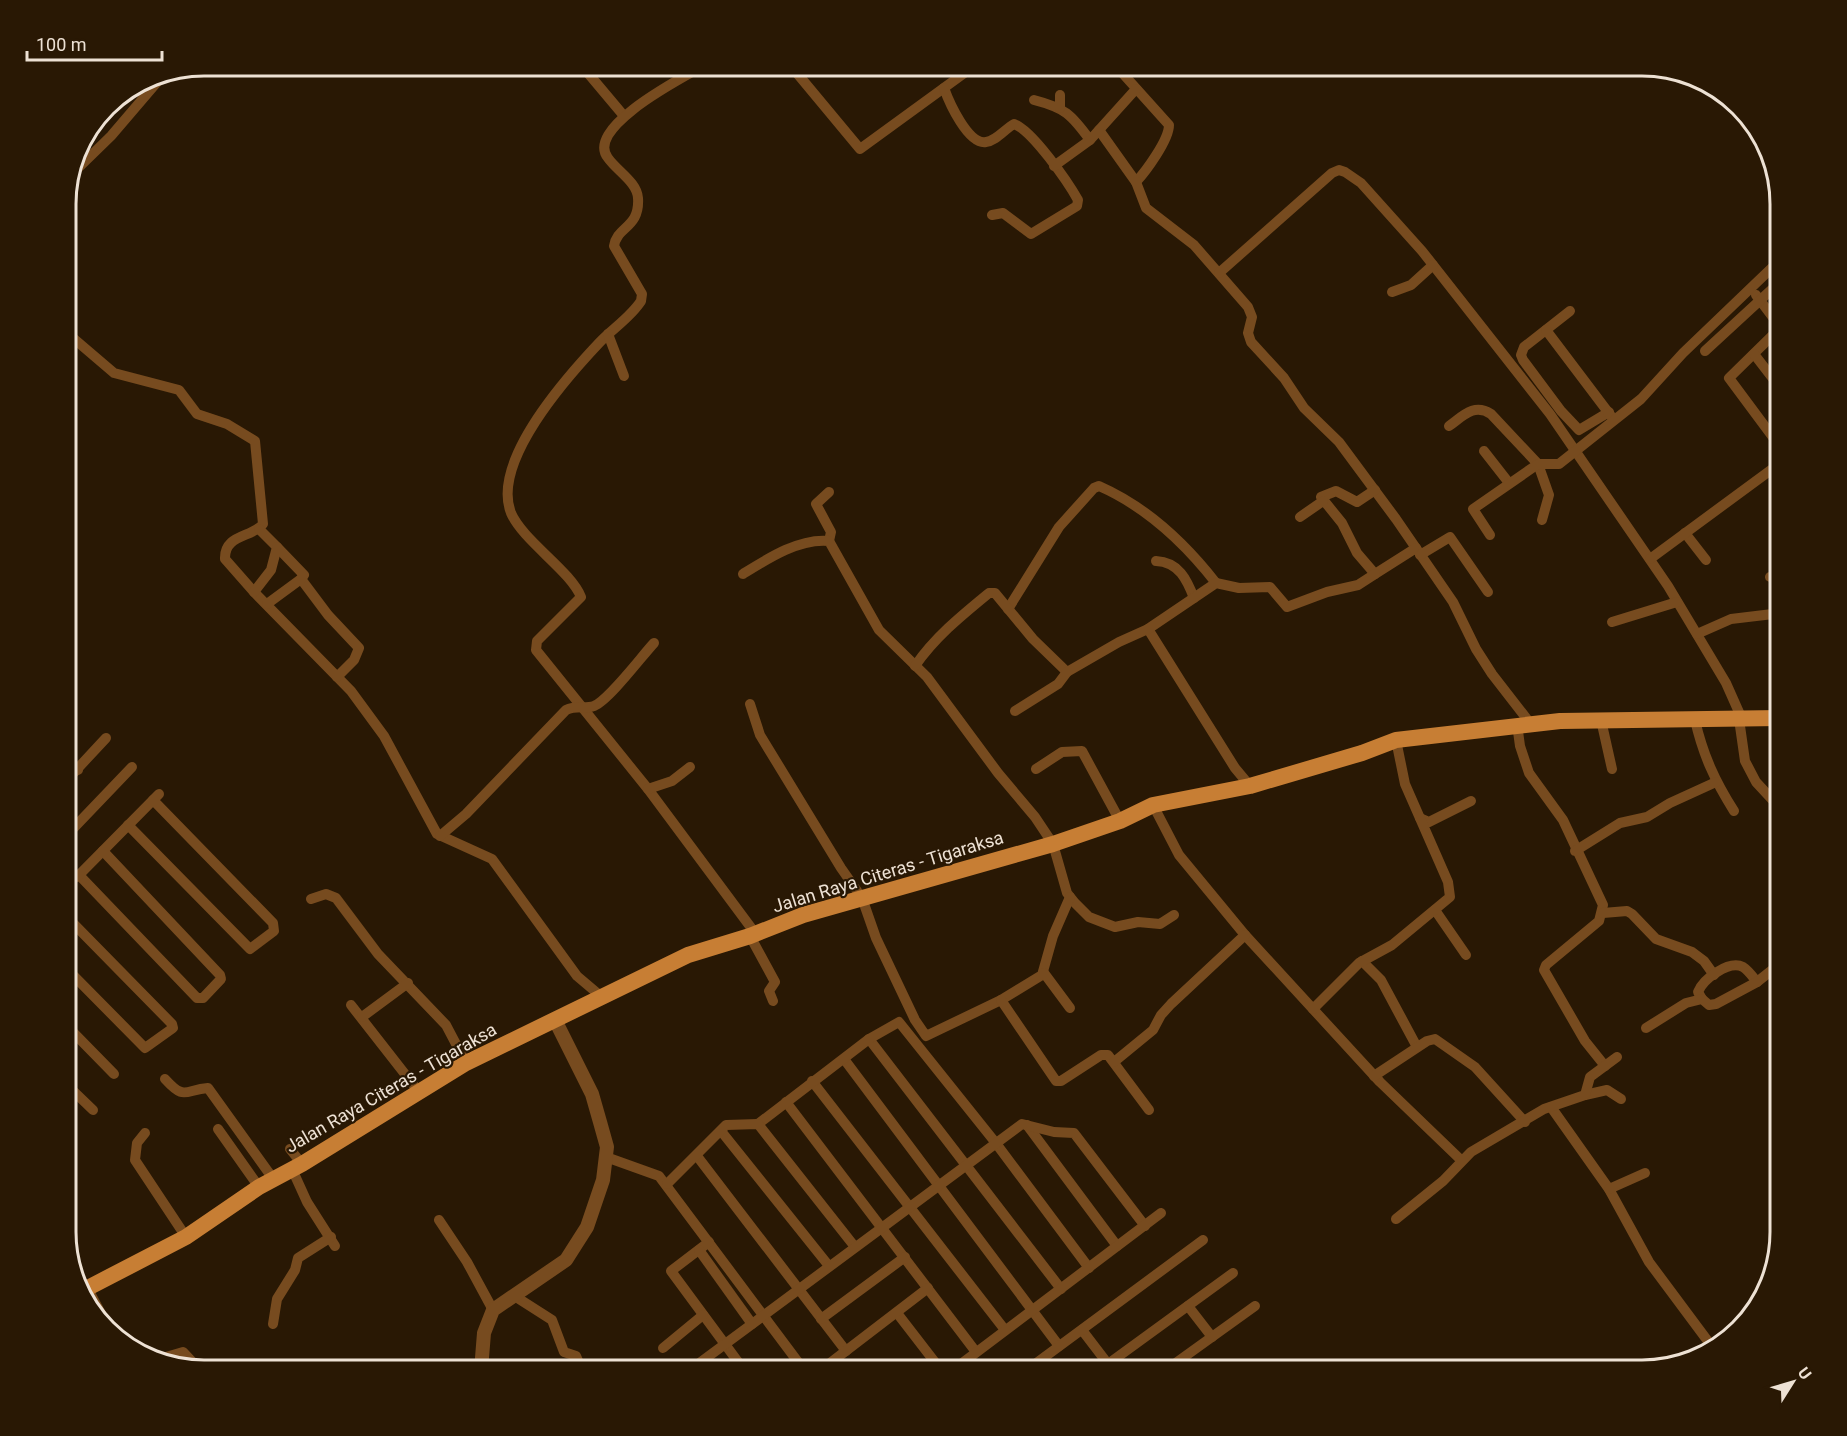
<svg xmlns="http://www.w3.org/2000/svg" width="1847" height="1436" font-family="Roboto,sans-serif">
	<rect width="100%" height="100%" fill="#291804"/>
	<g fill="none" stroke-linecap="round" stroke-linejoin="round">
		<g stroke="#774b1f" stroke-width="10">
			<polyline points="582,66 624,116"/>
			<path d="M703 66C682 78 584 128 608 158 617 171 637 182 638 198 640 228 617 226 614 246L642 294 641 301C631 317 612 329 599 343 566 378 491 462 511 513 523 541 571 571 581 597L537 641 536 650 648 789 755 933"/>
			<polyline points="791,66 860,149 974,66"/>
			<path d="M1116 66 1169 125C1169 140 1146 171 1136 182"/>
			<path d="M944 88C949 102 968 145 986 142 996 141 1005 129 1014 124 1032 130 1068 182 1078 200L1077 206 1031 234 1003 213 992 215"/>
			<path d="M1034 100C1065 108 1071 114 1090 140"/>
			<polyline points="1735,105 1745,123 1768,150"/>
			<polyline points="1060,108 1060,95"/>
			<polyline points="1099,130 1136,182 1146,208 1194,245 1248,307 1252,317 1248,333 1251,342 1284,378 1304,408 1339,442 1396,519 1453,602 1476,649 1492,674 1530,723"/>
			<polyline points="1054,166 1090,140 1136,89"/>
			<polyline points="72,174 111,136 164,74"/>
			<polyline points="1219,273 1332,173 1339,170 1345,172 1361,183 1422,251 1550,414 1668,586 1726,683 1742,719"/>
			<polyline points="1392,292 1411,285 1433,265"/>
			<polyline points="1756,295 1781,328"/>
			<polyline points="1570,311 1524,347 1521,355 1523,360 1561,411 1579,430 1609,412"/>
			<polyline points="1781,327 1729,378 1781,448"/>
			<polyline points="1546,330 1611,416"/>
			<path d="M66 332 114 373 179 390 197 414 227 424 255 441 263 524C252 538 224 534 225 559L254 592 351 691 384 736 437 834 492 859 577 976 603 998"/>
			<polyline points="608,334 624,376"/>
			<polyline points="1705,351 1781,281"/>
			<polyline points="1754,354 1781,389"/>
			<path d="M1449 426C1463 416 1474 403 1491 414L1538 464 1549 495 1542 520"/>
			<polyline points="1484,451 1509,483"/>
			<polyline points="1375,490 1357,502 1336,491 1321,497 1342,523 1357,553 1375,574 1416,548"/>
			<polyline points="829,492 816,504 831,532 829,541"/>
			<polyline points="1300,517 1323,501"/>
			<polyline points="1685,533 1706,560"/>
			<polyline points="1490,535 1473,509 1538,464 1559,464 1641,399 1683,353 1781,259"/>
			<polyline points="1420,555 1450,537 1488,592"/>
			<polyline points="1650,559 1779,464"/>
			<path d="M1156 561C1179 562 1187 580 1194 598"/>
			<path d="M743 574C767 559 799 538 829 541L879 630 927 677 998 773 1035 817 1053 844 1067 893 1075 903 1089 917 1115 927 1138 922 1160 924 1174 915"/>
			<polyline points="1770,577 1781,576"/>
			<polyline points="301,579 328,615 359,648 354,660 337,677"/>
			<polyline points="254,592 271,570 277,547 259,529"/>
			<polyline points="267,604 301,579 304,575 277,547"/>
			<path d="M1008 609 1059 527 1094 488 1099 486C1147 507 1184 542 1216 583"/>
			<polyline points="1612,622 1677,602"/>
			<polyline points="1148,629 1235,768 1250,786"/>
			<polyline points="1697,634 1731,619 1781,613"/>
			<path d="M915 666C935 637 961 616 989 593H995L1033 639 1067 672"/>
			<polyline points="750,704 760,735 841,868 862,898 876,938 915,1020 926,1036 1001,1000 1042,975 1053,936 1070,897"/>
			<polyline points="1015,711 1058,684 1067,672 1119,642 1148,629 1216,583 1239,588 1270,587 1287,607 1327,592 1358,585 1375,574"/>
			<polyline points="66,712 67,712"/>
			<polyline points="1739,719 1745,761 1756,782 1781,809"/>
			<polyline points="1601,720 1612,769"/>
			<path d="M1695 720C1703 755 1715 781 1734 811"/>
			<polyline points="1517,724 1520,746 1529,773 1563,820 1603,905 1599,921 1546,965 1544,970 1585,1041 1605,1066"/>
			<polyline points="66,758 78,770"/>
			<polyline points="1036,769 1062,752 1082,751 1120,821"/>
			<polyline points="66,781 106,738"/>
			<polyline points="648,789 672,781 690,767"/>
			<polyline points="1153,805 1179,855 1245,935 1380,1082 1461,1160"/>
			<polyline points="1420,818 1429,822 1471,801"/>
			<polyline points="128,825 250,949 274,931 273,923 153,800"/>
			<polyline points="66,836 132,767"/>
			<path d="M440 836 466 814 566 710C576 705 585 709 594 706 609 700 641 657 654 643"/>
			<polyline points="1575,851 1620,823 1647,817 1670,803 1716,782"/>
			<polyline points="79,875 197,998 203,998 221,979 220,975 103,851"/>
			<polyline points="66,884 79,875 159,794"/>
			<polyline points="311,899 326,894 336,898 378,954 446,1025 466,1063"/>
			<polyline points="1435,910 1466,955"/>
			<polyline points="1603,913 1627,911 1632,914 1656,939 1692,952 1704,961 1714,975"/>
			<polyline points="750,936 775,982 769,991 773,1001"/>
			<polyline points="1362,961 1381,980 1417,1047"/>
			<polyline points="66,968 145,1048 173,1028 172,1024 66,916"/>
			<polyline points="1044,973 1070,1008"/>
			<path d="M1702 999 1698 992C1703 979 1729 960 1743 967 1748 970 1753 977 1757 982"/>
			<polyline points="1001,1000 1056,1081 1061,1081 1101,1055 1108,1055 1149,1110"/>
			<polyline points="351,1005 419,1092"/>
			<polyline points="1313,1009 1359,963 1392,945 1450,897 1448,882 1405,784 1396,740"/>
			<polyline points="362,1017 408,983"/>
			<polyline points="66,1025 114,1074"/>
			<polyline points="1646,1028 1686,1003 1702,999 1709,1005 1716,1004 1757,982 1781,963"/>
			<polyline points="869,1039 1061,1289"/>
			<polyline points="844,1059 1059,1346"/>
			<polyline points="1114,1062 1153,1030 1161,1015 1171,1004 1245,935"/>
			<polyline points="1374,1076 1427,1041 1435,1039 1475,1067 1525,1122"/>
			<path d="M165 1079C185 1101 184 1090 208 1088L274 1180"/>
			<polyline points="812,1081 1005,1330"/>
			<polyline points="66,1084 93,1110"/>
			<polyline points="1585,1095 1607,1090 1621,1099"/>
			<polyline points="786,1102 976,1352"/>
			<polyline points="1551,1107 1609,1189 1649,1262 1713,1348"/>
			<polyline points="758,1124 869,1039 899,1022 995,1142 1089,1268"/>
			<polyline points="1027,1125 1117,1246"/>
			<polyline points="218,1129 259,1187"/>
			<polyline points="721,1131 829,1266"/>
			<polyline points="145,1133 137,1143 135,1160 186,1237"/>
			<polyline points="290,1149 302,1164"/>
			<polyline points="697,1156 846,1351"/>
			<polyline points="606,1157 659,1176 804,1370"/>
			<polyline points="292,1169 307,1202 335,1246"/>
			<polyline points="667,1184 726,1125 758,1124 855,1247"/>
			<polyline points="1609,1189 1645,1173"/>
			<polyline points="1396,1219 1443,1181 1471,1152 1544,1109 1585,1095 1590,1077 1617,1057"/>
			<polyline points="439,1220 467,1262 493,1310"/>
			<polyline points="709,1242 671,1271 744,1370"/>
			<polyline points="699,1250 752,1324"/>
			<polyline points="88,1289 107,1325"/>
			<polyline points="516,1297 552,1320 564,1352 576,1356 582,1370"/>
			<polyline points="1188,1306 1212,1337"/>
			<polyline points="897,1313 941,1370"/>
			<polyline points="821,1319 905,1257"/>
			<polyline points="273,1324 277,1299 295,1270 298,1258 331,1237"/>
			<polyline points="109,1328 118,1339"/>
			<polyline points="1082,1330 1108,1364 1233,1273"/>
			<polyline points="663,1348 703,1315"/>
			<polyline points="166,1357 183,1352 197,1367"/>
			<polyline points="597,1364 597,1370"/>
			<polyline points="690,1370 1022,1124 1054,1132 1074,1133 1145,1226"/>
			<polyline points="821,1370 928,1288"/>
			<polyline points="953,1370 1161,1213"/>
			<polyline points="1027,1370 1203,1240"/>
			<polyline points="1166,1370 1255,1306"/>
		</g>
		<polyline stroke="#774b1f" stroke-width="14" points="481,1370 484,1333 493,1310 566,1260 587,1227 603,1180 607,1147 600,1122 592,1094 555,1020"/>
		<polyline stroke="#c77e34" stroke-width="16" points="80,1292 186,1237 259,1187 302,1164 466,1063 688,955 750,936 803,915 1053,844 1120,821 1153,805 1250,786 1362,753 1396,740 1560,721 1781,718"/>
	</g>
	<g text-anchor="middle" stroke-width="4.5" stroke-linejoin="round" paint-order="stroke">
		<g font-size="18" fill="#ede1d4" stroke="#291804">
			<text transform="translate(888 872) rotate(-17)" y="6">Jalan Raya Citeras - Tigaraksa</text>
			<text transform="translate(391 1088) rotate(-30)" y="6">Jalan Raya Citeras - Tigaraksa</text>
		</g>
	</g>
	<path d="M0 0H1847V1436H0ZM204 76H1642A128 128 0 0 1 1770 204V1232A128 128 0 0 1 1642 1360H204A128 128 0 0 1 76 1232V204A128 128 0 0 1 204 76Z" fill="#291804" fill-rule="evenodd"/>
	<path fill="none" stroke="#ede1d4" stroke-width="3" d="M204 76H1642A128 128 0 0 1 1770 204V1232A128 128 0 0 1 1642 1360H204A128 128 0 0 1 76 1232V204A128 128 0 0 1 204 76Z"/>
	<g transform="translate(1793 1382) rotate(53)" stroke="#291804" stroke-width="4.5" paint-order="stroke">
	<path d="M0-4.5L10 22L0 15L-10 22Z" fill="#ede1d4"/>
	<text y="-9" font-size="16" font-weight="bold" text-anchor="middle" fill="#ede1d4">U</text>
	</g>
	<path d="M27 51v9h135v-9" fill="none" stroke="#ede1d4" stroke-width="3"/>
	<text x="36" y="51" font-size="18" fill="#ede1d4" stroke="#291804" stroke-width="4.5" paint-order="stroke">100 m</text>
</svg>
